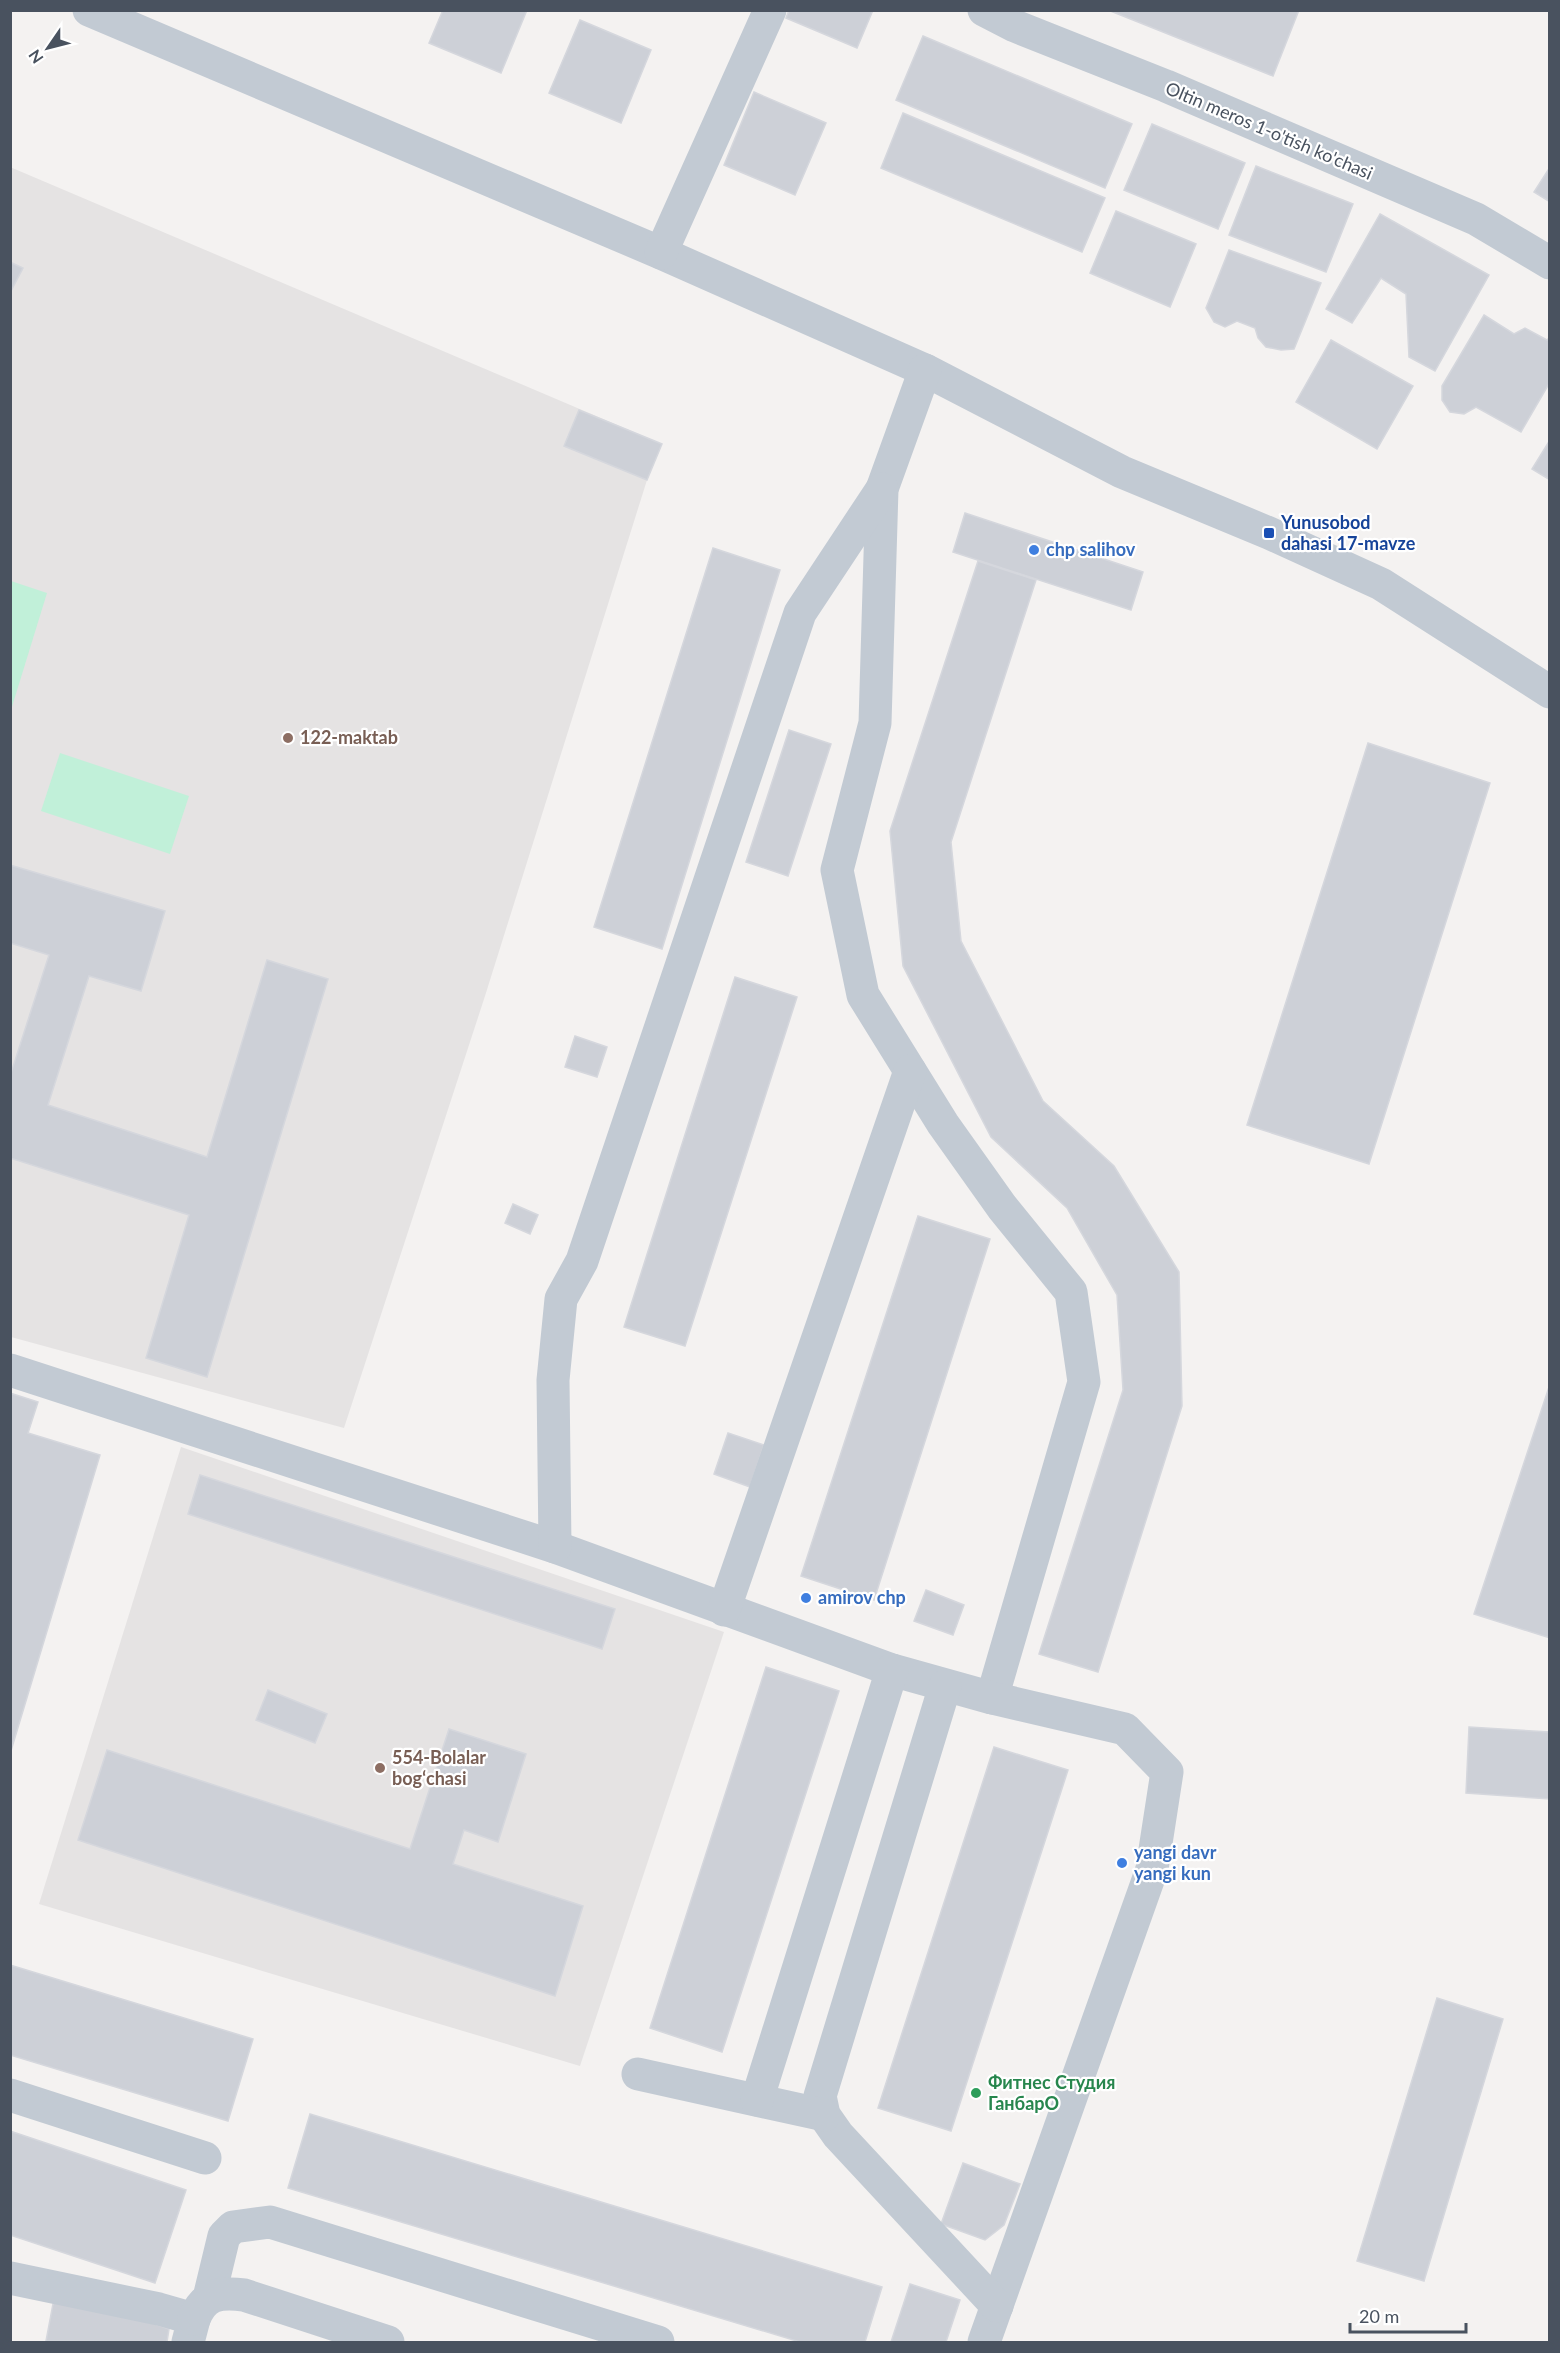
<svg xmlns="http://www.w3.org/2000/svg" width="1560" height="2353" font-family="Lato,sans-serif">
	<rect width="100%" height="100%" fill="#f4f2f1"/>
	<g fill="#e5e3e3">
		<polygon points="10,167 662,444 647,480 485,996 344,1428 11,1337"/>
		<polygon points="181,1447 724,1632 580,2066 39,1904"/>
	</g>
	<g fill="#c1f0d9">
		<polygon points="11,581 47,593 11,710 10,581"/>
		<polygon points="60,753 189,796 170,854 41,811"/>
	</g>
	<g fill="#cdd0d7" stroke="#d5d7dd" stroke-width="1.5">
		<polygon points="443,10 527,10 501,73 429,43"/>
		<polygon points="789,10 873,10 857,48 786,18"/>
		<polygon points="1108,10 1299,10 1273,76"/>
		<polygon points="580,20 651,50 621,123 549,93"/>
		<polygon points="923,36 1132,124 1105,188 896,100"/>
		<polygon points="754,92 826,123 795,195 724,165"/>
		<polygon points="903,113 1105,198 1082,252 881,168"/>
		<polygon points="1152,124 1245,163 1218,229 1124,190"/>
		<polygon points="1256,166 1353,204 1326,272 1229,235"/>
		<polygon points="1550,167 1550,202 1534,192"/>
		<polygon points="1116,211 1196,244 1170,307 1090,273"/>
		<polygon points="1380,214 1489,275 1435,371 1409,357 1406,294 1381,278 1352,323 1326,309"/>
		<polygon points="1229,250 1321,283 1294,349 1281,350 1266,347 1258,338 1255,328 1237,321 1225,327 1214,322 1206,308"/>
		<polygon points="10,262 23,268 10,293"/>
		<polygon points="1484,315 1514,334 1525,328 1547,340 1550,337 1550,382 1521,432 1476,407 1464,414 1450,412 1442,400 1442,386"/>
		<polygon points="1331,340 1413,386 1377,449 1296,402"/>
		<polygon points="579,410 662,444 647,480 564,446"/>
		<polygon points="1550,440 1550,480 1532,469"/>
		<polygon points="965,513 1143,572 1131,610 953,552"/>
		<polygon points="713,548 780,570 662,949 594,927"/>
		<polygon points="978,561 1036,580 951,842 961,941 1043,1101 1114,1166 1179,1272 1182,1406 1098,1672 1039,1654 1123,1390 1117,1295 1067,1208 991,1137 903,966 890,831"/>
		<polygon points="789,730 831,744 788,876 746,862"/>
		<polygon points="1368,743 1490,783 1369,1164 1247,1125"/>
		<polygon points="10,865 165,911 141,991 89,976 48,1105 207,1157 267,960 328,979 207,1377 146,1358 189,1215 10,1158 10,1076 49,955 10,943"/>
		<polygon points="735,977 797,997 685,1346 624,1327"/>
		<polygon points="575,1036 607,1047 597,1077 565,1067"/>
		<polygon points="513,1204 538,1215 530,1234 505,1223"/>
		<polygon points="918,1216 990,1239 874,1600 801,1576"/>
		<polygon points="1550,1384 1550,1638 1474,1614"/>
		<polygon points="10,1393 38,1402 28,1433 100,1455 10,1754"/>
		<polygon points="728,1433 764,1445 750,1487 714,1474"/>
		<polygon points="200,1475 615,1609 602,1649 188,1514"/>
		<polygon points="926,1590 964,1605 953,1635 914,1621"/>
		<polygon points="766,1667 839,1691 722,2052 650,2028"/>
		<polygon points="268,1690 327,1714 315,1743 256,1720"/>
		<polygon points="1469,1727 1550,1732 1550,1799 1466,1793"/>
		<polygon points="449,1729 526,1754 498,1842 464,1830 453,1864 583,1906 555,1996 78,1840 107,1750 410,1849"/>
		<polygon points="994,1747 1068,1770 951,2131 878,2108"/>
		<polygon points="10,1965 253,2039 228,2121 10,2055"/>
		<polygon points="1437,1998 1503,2019 1424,2281 1357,2261"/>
		<polygon points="310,2114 882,2287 865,2342 800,2342 288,2188"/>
		<polygon points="10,2131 186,2190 155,2283 10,2235"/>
		<polygon points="963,2163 1020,2184 1004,2225 985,2240 941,2224"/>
		<polygon points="910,2284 960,2300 946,2342 891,2342"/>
		<polygon points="56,2288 169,2329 167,2342 46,2341"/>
	</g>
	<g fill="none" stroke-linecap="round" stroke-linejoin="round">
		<g stroke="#c2cad3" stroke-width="33">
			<polyline points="89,10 661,253 925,370 1122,472 1269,533 1381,584 1550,692"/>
			<polyline points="984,10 1015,26 1166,86 1476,219 1550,263"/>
			<polyline points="661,253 770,10"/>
			<polyline points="925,370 882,489 875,723 837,870 863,995 943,1124 1002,1207 1071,1292 1084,1382 992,1698"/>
			<polyline points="10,1370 555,1547 892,1670 992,1698 1125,1729 1167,1772 1152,1869 984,2342"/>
			<polyline points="555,1547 553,1380 561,1299 582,1261 800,613 882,489"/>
			<polyline points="724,1610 910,1071"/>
			<polyline points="945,1686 820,2096 824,2115 838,2135 997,2306"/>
			<polyline points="638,2074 824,2115"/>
			<polyline points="10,2095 205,2158"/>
			<polyline points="757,2100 892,1670"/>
			<polyline points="10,2278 159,2309 194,2319 188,2342"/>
			<polyline points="209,2298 224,2236 233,2227 270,2222 658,2342"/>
			<path d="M194 2319C204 2294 219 2292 244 2295L388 2342"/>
		</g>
	</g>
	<rect fill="#1a4fb4" stroke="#fff" stroke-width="2" x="1263" y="527" width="12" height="12" rx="3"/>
	<g fill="#3f7fe0" stroke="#fff" stroke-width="2">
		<circle cx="1034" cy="550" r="6"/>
		<circle cx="806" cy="1598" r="6"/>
		<circle cx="1122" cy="1863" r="6"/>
	</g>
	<g fill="#8d6e63" stroke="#fff" stroke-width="2">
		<circle cx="288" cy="738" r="6"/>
		<circle cx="380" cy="1768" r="6"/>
	</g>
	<circle fill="#2e9e5b" stroke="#fff" stroke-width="2" cx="976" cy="2093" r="6"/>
	<g text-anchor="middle" stroke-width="4.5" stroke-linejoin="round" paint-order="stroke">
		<g font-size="18" fill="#49525f" stroke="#fff">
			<text transform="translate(1269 131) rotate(23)" y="6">Oltin meros 1-o'tish ko'chasi</text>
		</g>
		<g font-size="18" font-weight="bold" fill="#164399" stroke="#fff" text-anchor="start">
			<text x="1281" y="529">Yunusobod<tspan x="1281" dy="21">dahasi 17-mavze</tspan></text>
		</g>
		<g font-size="18" font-weight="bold" fill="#366cbe" stroke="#fff" text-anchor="start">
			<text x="1046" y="556">chp salihov</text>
			<text x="818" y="1604">amirov chp</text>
			<text x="1134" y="1859">yangi davr<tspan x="1134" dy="21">yangi kun</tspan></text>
		</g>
		<g font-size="18" font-weight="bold" fill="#785e54" stroke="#fff" text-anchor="start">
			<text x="300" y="744">122-maktab</text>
			<text x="392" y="1764">554-Bolalar<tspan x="392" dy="21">bogʻchasi</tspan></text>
		</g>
		<g font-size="18" font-weight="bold" fill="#27864d" stroke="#fff" text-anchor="start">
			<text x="988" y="2089">Фитнес Студия<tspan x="988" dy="21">ГанбарО</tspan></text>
		</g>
	</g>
	<rect width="1560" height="2353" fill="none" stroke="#49525f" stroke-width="24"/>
	<g transform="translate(48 48) rotate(235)" stroke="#ffffff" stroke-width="4.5" paint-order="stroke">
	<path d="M0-4.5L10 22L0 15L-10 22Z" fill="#49525f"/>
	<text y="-9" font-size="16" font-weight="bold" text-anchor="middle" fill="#49525f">N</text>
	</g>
	<path d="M1350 2323v9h116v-9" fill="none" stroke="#49525f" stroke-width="3"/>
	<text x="1359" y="2323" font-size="18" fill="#49525f" stroke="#ffffff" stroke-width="4.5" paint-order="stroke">20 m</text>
</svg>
